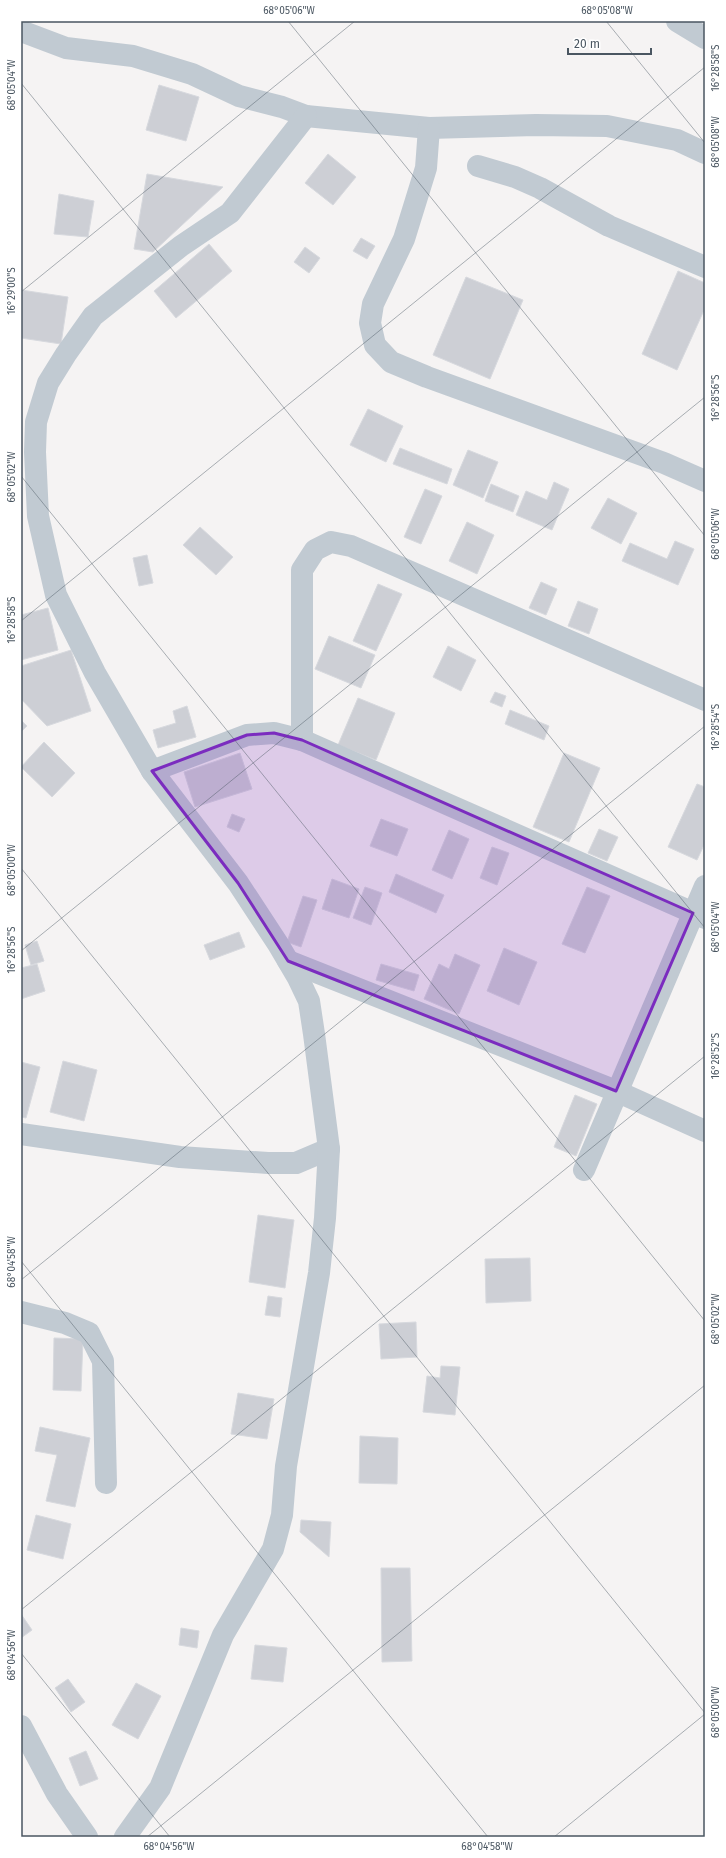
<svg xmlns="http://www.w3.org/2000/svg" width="726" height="1858" font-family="'Fira Sans',sans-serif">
	<rect width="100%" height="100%" fill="#f5f3f3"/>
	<g fill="#cdcfd5" stroke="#d7d9de">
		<polygon points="159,85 199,97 186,141 146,130"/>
		<polygon points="328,154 356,177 333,205 305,183"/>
		<polygon points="147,174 223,187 153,252 134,249"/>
		<polygon points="59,194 94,201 88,237 54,234"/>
		<polygon points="361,238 375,246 367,259 353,251"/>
		<polygon points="209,244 232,271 176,318 154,291"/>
		<polygon points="305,247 320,258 309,273 294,262"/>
		<polygon points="678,271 705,283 705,308 677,370 642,354"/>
		<polygon points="466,277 523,300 490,379 433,355"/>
		<polygon points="21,290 68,297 61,344 21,338"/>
		<polygon points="368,409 403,426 386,462 350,445"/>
		<polygon points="400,448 452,469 447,484 393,464"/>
		<polygon points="468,450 498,462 483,498 453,485"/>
		<polygon points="554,482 569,489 552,530 516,515 526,491 547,500"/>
		<polygon points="491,484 519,496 513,512 485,501"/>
		<polygon points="425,489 442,496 421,544 404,537"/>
		<polygon points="608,498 637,513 621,544 591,528"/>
		<polygon points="467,522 494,535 477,574 449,561"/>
		<polygon points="200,527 233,557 216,575 183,545"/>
		<polygon points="675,541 694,549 678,585 622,561 630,543 667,559"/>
		<polygon points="147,555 153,583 139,586 133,558"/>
		<polygon points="541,582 557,589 546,615 529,608"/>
		<polygon points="378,584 402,594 376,651 353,641"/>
		<polygon points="578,601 598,609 589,634 568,626"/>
		<polygon points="48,608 58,650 21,660 21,615"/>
		<polygon points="329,636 375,655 361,688 315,669"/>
		<polygon points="448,646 476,660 461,691 433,677"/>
		<polygon points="71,650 91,711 47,726 21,699 21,666"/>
		<polygon points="495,692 506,696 502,707 490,702"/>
		<polygon points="358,698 395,713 376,760 338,745"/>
		<polygon points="187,706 196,737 158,748 153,730 176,723 173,711"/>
		<polygon points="510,710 549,726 544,740 505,724"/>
		<polygon points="21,720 27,726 21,732"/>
		<polygon points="44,742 75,773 52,797 21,767"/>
		<polygon points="240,753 252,789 195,807 184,772"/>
		<polygon points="564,753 600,768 569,842 533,827"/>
		<polygon points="697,784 705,787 705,843 697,860 668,847"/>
		<polygon points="232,814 245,819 239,832 227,827"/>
		<polygon points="381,819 408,829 397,856 370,846"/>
		<polygon points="599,829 618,837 607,861 588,853"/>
		<polygon points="449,830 469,839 452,879 432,870"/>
		<polygon points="492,847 509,853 497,885 480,878"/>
		<polygon points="396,874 444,895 436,913 389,892"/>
		<polygon points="332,879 359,889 349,918 322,909"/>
		<polygon points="365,887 382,893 371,925 353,918"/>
		<polygon points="587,887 610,896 585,953 562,944"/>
		<polygon points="303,896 317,900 301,947 287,942"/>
		<polygon points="239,932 245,947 210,960 204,945"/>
		<polygon points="37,941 44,961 31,965 25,945"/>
		<polygon points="504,948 537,962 519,1005 487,991"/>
		<polygon points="455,954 480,965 459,1014 424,999 439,964 449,969"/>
		<polygon points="37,964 45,991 21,999 21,968"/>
		<polygon points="381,964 419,975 414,991 376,980"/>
		<polygon points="63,1061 97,1070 84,1121 50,1112"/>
		<polygon points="21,1062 40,1067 26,1118 21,1117"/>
		<polygon points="575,1095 597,1104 576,1156 554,1147"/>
		<polygon points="258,1215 294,1220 285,1288 249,1282"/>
		<polygon points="530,1258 531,1301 486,1303 485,1259"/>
		<polygon points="268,1296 282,1298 280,1317 265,1315"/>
		<polygon points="416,1322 417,1357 381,1359 379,1324"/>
		<polygon points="54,1338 83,1339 81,1391 53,1390"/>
		<polygon points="441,1366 460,1367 455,1415 423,1412 427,1376 440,1378"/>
		<polygon points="238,1393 274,1399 267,1439 231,1434"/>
		<polygon points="40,1427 90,1438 75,1507 46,1501 57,1455 35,1451"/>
		<polygon points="360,1436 398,1438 397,1484 359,1483"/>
		<polygon points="36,1515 71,1524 63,1559 27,1550"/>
		<polygon points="301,1520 331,1522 329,1557 300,1532"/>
		<polygon points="381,1568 410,1568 412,1661 382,1662"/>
		<polygon points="21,1614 32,1630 21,1638"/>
		<polygon points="181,1628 199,1631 197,1648 179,1645"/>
		<polygon points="255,1645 287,1648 283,1682 251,1679"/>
		<polygon points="68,1679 85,1702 71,1712 55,1688"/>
		<polygon points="136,1683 161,1696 138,1739 112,1725"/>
		<polygon points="86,1751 98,1779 80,1786 69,1758"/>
	</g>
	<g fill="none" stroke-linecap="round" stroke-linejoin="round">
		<g stroke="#c1cad2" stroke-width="22">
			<polyline points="677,21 705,38"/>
			<polyline points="21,31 66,48 133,56 192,74 239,96 282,107 306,116 429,128 536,125 607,126 677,140 705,153"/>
			<polyline points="429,128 426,168 404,239 373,304 370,323 375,345 391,362 427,377 664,463 705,481"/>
			<polyline points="478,166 515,177 540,188 609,226 705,267"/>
			<polyline points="302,740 302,570 315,550 331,542 351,546 705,700"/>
			<polyline points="152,771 247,735 274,733 302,740 705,918"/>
			<polyline points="288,961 616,1091 705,1131"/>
			<polyline points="21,1134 180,1157 268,1163 296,1163 329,1149"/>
			<polyline points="584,1170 705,886"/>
			<polyline points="21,1312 65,1323 89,1333 103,1361 106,1483"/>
			<polyline points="21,1726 57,1794 87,1837"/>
			<polyline points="125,1837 160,1788 223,1635 273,1549 282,1515 286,1466 319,1273 325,1218 329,1149 314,1034 309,1001 298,978 278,944 238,883 152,771 95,673 56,595 38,516 35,452 36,422 48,383 66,354 93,316 181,246 230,213 306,116"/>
		</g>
	</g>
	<path fill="#7b2cbf" fill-opacity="0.2" stroke="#7b2cbf" stroke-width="3" stroke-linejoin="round" d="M274 733 302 740 693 913 616 1091 288 961 238 883 152 771 247 735Z"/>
	<path fill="none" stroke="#4a5661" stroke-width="1" stroke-opacity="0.45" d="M288 21 705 536M606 21 705 143M21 83 705 928M21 292 355 21M21 476 705 1321M21 621 705 67M21 868 705 1713M21 951 705 397M21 1261 488 1837M21 1280 705 726M21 1610 705 1056M21 1653 170 1837M147 1837 705 1385M554 1837 705 1714"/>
	<rect width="726" height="1858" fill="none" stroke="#ffffff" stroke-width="44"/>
	<path d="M568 48v6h83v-6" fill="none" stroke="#4a5661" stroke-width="2"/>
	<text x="574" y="48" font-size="12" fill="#4a5661" stroke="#ffffff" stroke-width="3" paint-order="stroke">20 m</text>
	<rect x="22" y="22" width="682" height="1814" fill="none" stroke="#4a5661" stroke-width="1.5"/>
	<g font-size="10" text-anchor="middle" fill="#4a5661">
		<text x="289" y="14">68°05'06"W</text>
		<text x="607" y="14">68°05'08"W</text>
		<text transform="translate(715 68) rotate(-90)" y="4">16°28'58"S</text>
		<text transform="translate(11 85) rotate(-90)" y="4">68°05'04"W</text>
		<text transform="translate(715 142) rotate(-90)" y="4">68°05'08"W</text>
		<text transform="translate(11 291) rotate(-90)" y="4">16°29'00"S</text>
		<text transform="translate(715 398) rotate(-90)" y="4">16°28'56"S</text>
		<text transform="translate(11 477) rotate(-90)" y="4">68°05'02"W</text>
		<text transform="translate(715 534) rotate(-90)" y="4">68°05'06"W</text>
		<text transform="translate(11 620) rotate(-90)" y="4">16°28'58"S</text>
		<text transform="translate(715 727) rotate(-90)" y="4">16°28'54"S</text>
		<text transform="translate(11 870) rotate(-90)" y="4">68°05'00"W</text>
		<text transform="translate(715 927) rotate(-90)" y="4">68°05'04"W</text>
		<text transform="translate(11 950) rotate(-90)" y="4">16°28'56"S</text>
		<text transform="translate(715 1056) rotate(-90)" y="4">16°28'52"S</text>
		<text transform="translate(11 1262) rotate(-90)" y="4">68°04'58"W</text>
		<text transform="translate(715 1319) rotate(-90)" y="4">68°05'02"W</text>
		<text transform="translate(11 1655) rotate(-90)" y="4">68°04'56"W</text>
		<text transform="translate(715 1712) rotate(-90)" y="4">68°05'00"W</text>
		<text x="169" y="1850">68°04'56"W</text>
		<text x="487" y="1850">68°04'58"W</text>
	</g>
</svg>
